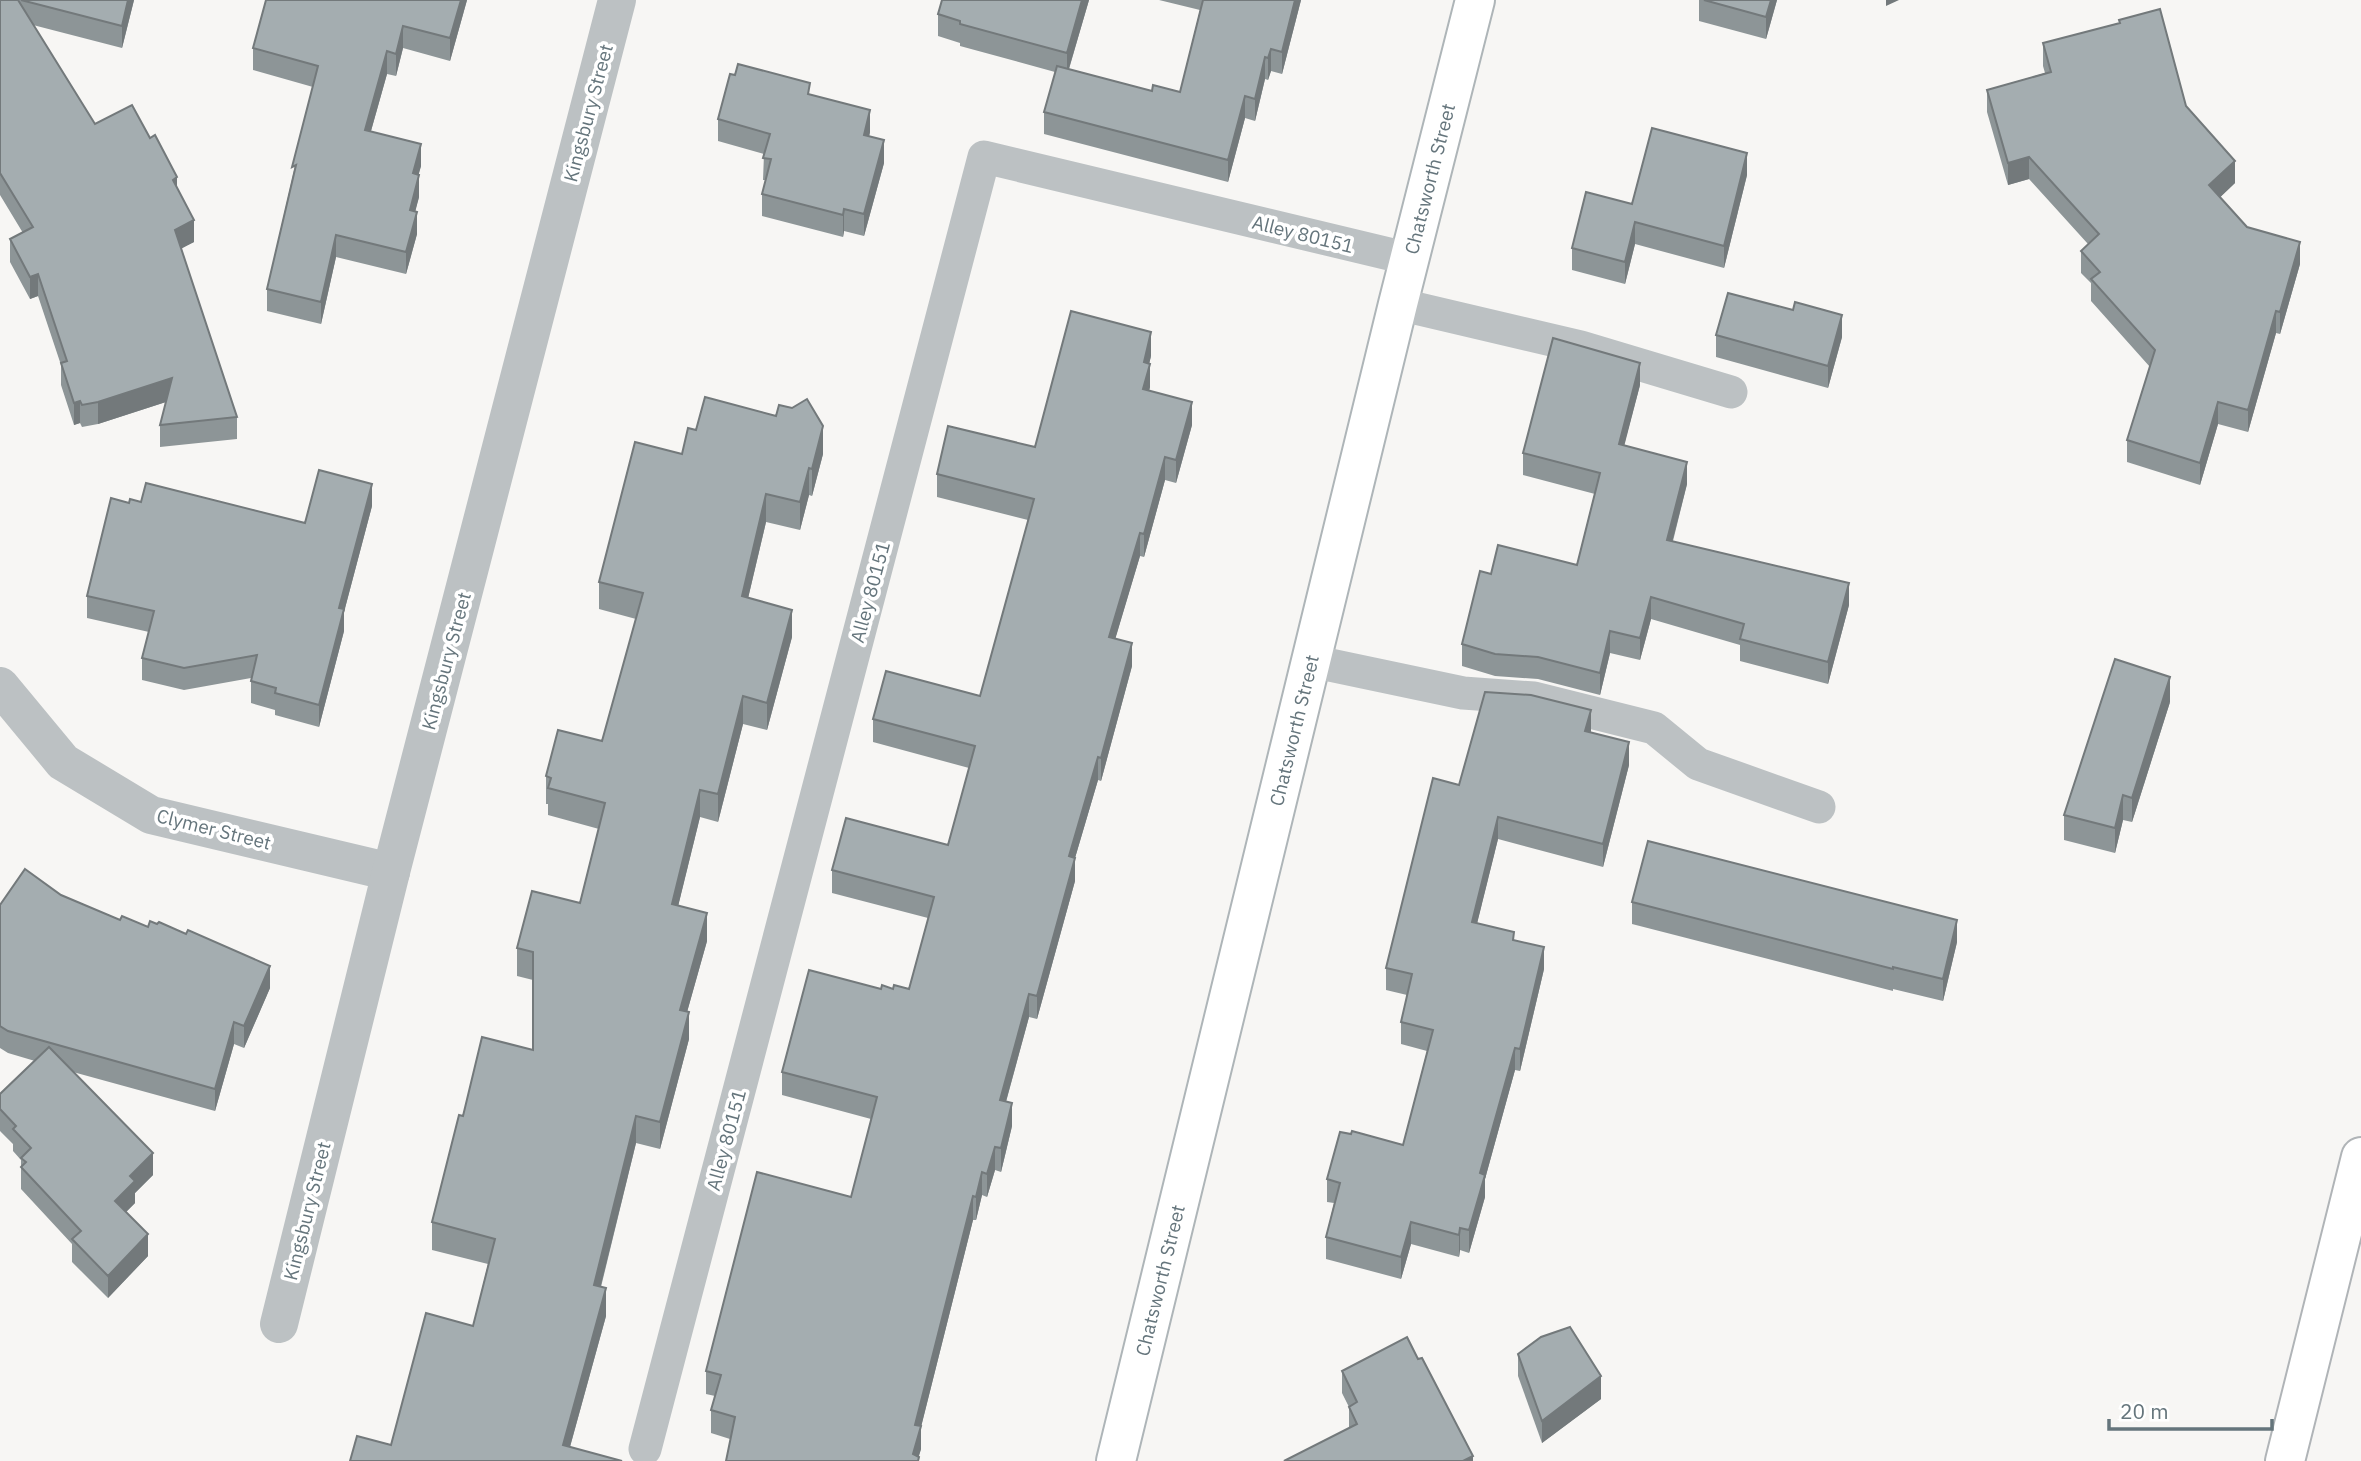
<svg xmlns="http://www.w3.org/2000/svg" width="2361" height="1461" font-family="'IBM Plex Sans',sans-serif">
	<rect width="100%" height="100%" fill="#f7f6f4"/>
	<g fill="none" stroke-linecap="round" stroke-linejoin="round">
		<defs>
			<g id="secondary">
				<path id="s1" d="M1116 1461 1398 304 1475 0"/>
			</g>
			<polyline id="highway" points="2285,1461 2361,1157"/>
		</defs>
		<use href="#secondary" stroke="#aeb5b8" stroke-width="42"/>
		<use href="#highway" stroke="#b0b4b7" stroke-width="42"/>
		<g stroke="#bcc1c3" stroke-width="33">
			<polyline points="1398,304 1581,347 1731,392"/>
			<polyline points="1311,661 1463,693 1534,698 1654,728 1698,764 1819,807"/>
			<polyline points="645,1449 984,157 1410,259"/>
		</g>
		<g stroke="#bcc1c3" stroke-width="38">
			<polyline points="0,686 63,762 151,815 391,872"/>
			<polyline points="279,1324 391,872 617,0"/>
		</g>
		<use href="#secondary" stroke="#fff" stroke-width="38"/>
		<use href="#highway" stroke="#fff" stroke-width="38"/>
	</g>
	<g fill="#8d9597">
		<polygon points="0,0 134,0 122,48 33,25 95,124 177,188 194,242 181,248 237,417 237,439 160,447 160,425 166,402 98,424 82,427 80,423 74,425 61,385 61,365 38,296 30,299 10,262 10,239 23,233 0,195"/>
		<polygon points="467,0 450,61 403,48 396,76 387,74 371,131 421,166 418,175 419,197 415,211 417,234 406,274 336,257 321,324 267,311 267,289 313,87 253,70 253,48"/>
		<polygon points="942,0 1089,0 1069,69 1152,91 1180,92 1200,10 1159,0 1301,0 1282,74 1271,71 1268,80 1265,79 1255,121 1245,118 1228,182 1044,134 1044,112 1055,72 960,46 960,43 938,36 938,14"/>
		<polygon points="1699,0 1777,0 1766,39 1699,21"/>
		<polygon points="2119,20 2186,106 2235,183 2220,197 2247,227 2300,264 2280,334 2276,333 2248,432 2218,424 2200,485 2127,462 2127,440 2150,367 2091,301 2091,283 2081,273 2081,251 2088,244 2029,179 2008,185 1987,112 1987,90 2045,73 2043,66 2043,43 2119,23"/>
		<polygon points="810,94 870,132 869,137 884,163 864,236 844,231 843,237 762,216 762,194 766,180 763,180 764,154 718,141 718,119"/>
		<polygon points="1747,175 1724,268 1635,244 1625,284 1572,270 1572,248 1632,204"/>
		<polygon points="1793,310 1842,337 1828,388 1716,357 1716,335"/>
		<polygon points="1151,356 1149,364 1150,387 1149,391 1192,425 1176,483 1165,480 1144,557 1140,556 1115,639 1132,666 1101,781 1098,780 1075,858 1075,881 1037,1019 1029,1017 1006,1102 1012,1126 1001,1172 995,1170 987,1197 982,1195 976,1220 973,1220 921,1427 921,1449 919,1456 919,1461 730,1439 711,1433 711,1410 715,1396 706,1394 706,1371 851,1197 871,1119 782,1095 782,1072 881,989 909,989 928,918 832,893 832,870 948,845 969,768 873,742 873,719 980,696 1028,520 937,497 937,474 1035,447"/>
		<polygon points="1640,385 1624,445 1687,484 1673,541 1849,605 1828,684 1740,661 1740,645 1651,619 1640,660 1610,653 1600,695 1538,679 1495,676 1462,666 1462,644 1491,574 1577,565 1595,494 1523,475 1523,453"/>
		<polygon points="682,454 823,454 812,496 809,495 800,530 766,522 748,598 792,637 767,730 743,724 718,822 700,817 678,906 707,941 687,1012 689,1039 660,1149 636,1143 601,1287 606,1316 570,1447 391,1445 473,1326 488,1264 432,1250 432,1222 463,1116 533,1050 533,980 517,976 517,948 580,903 599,829 548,815 548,804 546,804 546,776 602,741 636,619 599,609 599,582"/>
		<polygon points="141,502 305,523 372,506 344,612 344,631 319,727 275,715 275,710 251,703 251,678 184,690 142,680 142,658 149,632 87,618 87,596 129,503"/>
		<polygon points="2170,702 2132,822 2123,820 2115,853 2064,840 2064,815"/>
		<polygon points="1590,732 1629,765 1603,867 1498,839 1477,923 1514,940 1544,969 1520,1071 1515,1070 1485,1179 1485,1197 1469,1253 1460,1250 1459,1257 1411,1244 1401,1279 1326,1259 1326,1237 1334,1203 1327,1202 1327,1179 1403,1145 1427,1051 1401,1044 1401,1022 1407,995 1386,990 1386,968 1459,785"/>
		<polygon points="61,895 270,988 244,1048 234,1044 215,1111 73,1072 153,1175 135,1193 135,1203 126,1212 148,1256 108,1298 72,1262 72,1244 21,1189 21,1160 13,1151 13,1144 0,1131 0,1094 35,1061 8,1053 0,1048 0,905"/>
		<polygon points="1632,902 1957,942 1943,1001 1893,989 1893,991 1632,924"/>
		<polygon points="1518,1354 1601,1399 1542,1443 1518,1376"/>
		<polygon points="1342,1371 1473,1461 1349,1428 1349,1407 1342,1393"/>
	</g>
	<g fill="#73797b">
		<polygon points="128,0 134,0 122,48 122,26"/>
		<polygon points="461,0 467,0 450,61 450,38"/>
		<polygon points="1082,0 1089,0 1067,75 1067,53"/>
		<polygon points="1295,0 1301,0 1282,74 1282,52"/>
		<polygon points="1771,0 1777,0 1766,39 1766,17"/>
		<polygon points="1886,0 1899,0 1886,6"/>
		<polygon points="403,26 403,48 396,76 396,54"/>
		<polygon points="1271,49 1271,71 1268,80 1268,58"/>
		<polygon points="387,51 387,74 365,152 365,130"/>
		<polygon points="1265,57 1265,79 1255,121 1255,99"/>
		<polygon points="1245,96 1245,118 1228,182 1228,160"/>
		<polygon points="870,110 870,132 864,157 864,135"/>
		<polygon points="884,140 884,163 864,236 864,214"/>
		<polygon points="421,144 421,166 413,195 413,173"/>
		<polygon points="1747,153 1747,175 1724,268 1724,246"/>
		<polygon points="2029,157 2029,179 2008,185 2008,163"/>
		<polygon points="2235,161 2235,183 2209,208 2209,185"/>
		<polygon points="419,175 419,197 410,232 410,210"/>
		<polygon points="177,177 177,199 173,180"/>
		<polygon points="844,209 844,231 843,237 843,215"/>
		<polygon points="417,212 417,234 406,274 406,252"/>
		<polygon points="194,220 194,242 175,252 175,230"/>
		<polygon points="1635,222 1635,244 1625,284 1625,262"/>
		<polygon points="336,235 336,257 321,324 321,302"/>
		<polygon points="2300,242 2300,264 2280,334 2280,312"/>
		<polygon points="38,274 38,296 30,299 30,277"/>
		<polygon points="2276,311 2276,333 2248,432 2248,410"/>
		<polygon points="1842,315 1842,337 1828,388 1828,366"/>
		<polygon points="1151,332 1151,356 1144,385 1150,364 1150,387 1143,412 1144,362"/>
		<polygon points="1640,363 1640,385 1619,466 1619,444"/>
		<polygon points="172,378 172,400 98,424 98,402"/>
		<polygon points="80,401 80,423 74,425 74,403"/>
		<polygon points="1192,402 1192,425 1176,483 1176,460"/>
		<polygon points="2218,402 2218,424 2200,485 2200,463"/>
		<polygon points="823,426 823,454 812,496 812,469"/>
		<polygon points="1165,457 1165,480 1144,557 1144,534"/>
		<polygon points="1687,462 1687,484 1667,562 1667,540"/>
		<polygon points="809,468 809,495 800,530 800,502"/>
		<polygon points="372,484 372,506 344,612 344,631 319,727 319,705 339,608"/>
		<polygon points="766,494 766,522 742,624 742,596"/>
		<polygon points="1140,533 1140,556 1109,660 1109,637"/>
		<polygon points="1849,583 1849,605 1828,684 1828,662"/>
		<polygon points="1651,597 1651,619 1640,660 1640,638"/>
		<polygon points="792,610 792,637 767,730 767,703"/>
		<polygon points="1610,631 1610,653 1600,695 1600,673"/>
		<polygon points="1132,643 1132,666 1101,781 1101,758"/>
		<polygon points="2170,677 2170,702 2132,822 2132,798"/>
		<polygon points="743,696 743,724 718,822 718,794"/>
		<polygon points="1591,710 1591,732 1585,731"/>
		<polygon points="1629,742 1629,765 1603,867 1603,844"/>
		<polygon points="1098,757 1098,780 1075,858 1075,881 1037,1019 1037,996 1069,856"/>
		<polygon points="700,790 700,817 672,931 672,904"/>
		<polygon points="2123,795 2123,820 2115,853 2115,828"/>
		<polygon points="1498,817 1498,839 1472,944 1472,922"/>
		<polygon points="707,913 707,941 680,1037 680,1010"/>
		<polygon points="1957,920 1957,942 1943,1001 1943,979"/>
		<polygon points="1544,947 1544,969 1520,1071 1520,1049"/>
		<polygon points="270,966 270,988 244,1048 244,1026"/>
		<polygon points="1029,994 1029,1017 1000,1123 1000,1100"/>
		<polygon points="689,1012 689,1039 660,1149 660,1122"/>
		<polygon points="234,1022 234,1044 215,1111 215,1089"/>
		<polygon points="1515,1048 1515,1070 1485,1179 1485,1197 1469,1253 1469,1230 1480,1173"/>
		<polygon points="1012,1103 1012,1126 1001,1172 1001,1148"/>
		<polygon points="636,1116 636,1143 594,1313 594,1285"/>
		<polygon points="995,1147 995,1170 987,1197 987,1174"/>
		<polygon points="153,1153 153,1175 135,1193 135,1203 115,1223 115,1201 130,1176"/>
		<polygon points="982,1172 982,1195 976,1220 976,1197"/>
		<polygon points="973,1196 973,1220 921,1427 921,1449 917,1461 913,1461 915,1425"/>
		<polygon points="1411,1222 1411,1244 1401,1279 1401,1257"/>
		<polygon points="1460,1228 1460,1250 1459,1257 1459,1235"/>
		<polygon points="148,1234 148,1256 108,1298 108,1276"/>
		<polygon points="606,1288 606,1316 566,1461 563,1445"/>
		<polygon points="1601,1376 1601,1399 1542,1443 1542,1421"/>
		<polygon points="1473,1456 1473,1461 1463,1461"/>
	</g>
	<g fill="#a4adb0" stroke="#73797b" stroke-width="2">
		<polygon points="0,0 18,0 95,124 132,105 150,138 155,135 177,177 173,180 194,220 175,230 237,417 160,425 172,378 98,402 82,405 80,401 74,403 61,363 67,361 38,274 30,277 10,239 33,227 0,173"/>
		<polygon points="21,0 128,0 122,26"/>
		<polygon points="266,0 461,0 450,38 403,26 396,54 387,51 365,130 421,144 413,173 419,175 410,210 417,212 406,252 336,235 321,302 267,289 296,165 292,167 318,66 253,48"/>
		<polygon points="942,0 1082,0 1067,53 960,24 960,21 938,14"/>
		<polygon points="1203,0 1295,0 1282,52 1271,49 1268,58 1265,57 1255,99 1245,96 1228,160 1044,112 1057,66 1152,91 1153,85 1180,92"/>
		<polygon points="1704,0 1771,0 1766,17"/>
		<polygon points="2160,9 2186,106 2235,161 2209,185 2247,227 2300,242 2280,312 2276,311 2248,410 2218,402 2200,463 2127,440 2155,350 2091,279 2100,272 2081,251 2099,234 2029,157 2008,163 1987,90 2051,72 2043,43 2120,23 2119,20"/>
		<polygon points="738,64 810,83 808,94 870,110 864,135 884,140 864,214 844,209 843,215 762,194 771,159 763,158 770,134 718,119 730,74 735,75"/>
		<polygon points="1652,128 1747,153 1724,246 1635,222 1625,262 1572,248 1586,192 1632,204"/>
		<polygon points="1728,293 1793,310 1795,302 1842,315 1828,366 1716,335"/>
		<polygon points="1071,311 1151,332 1144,362 1150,364 1143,389 1192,402 1176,460 1165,457 1144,534 1140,533 1109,637 1132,643 1101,758 1098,757 1069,856 1075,858 1037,996 1029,994 1000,1100 1012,1103 1001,1148 995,1147 987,1174 982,1172 976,1197 973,1196 915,1425 921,1426 913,1454 919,1457 918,1461 726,1461 735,1417 711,1410 721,1375 706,1371 757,1172 851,1197 877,1097 782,1072 809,970 881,989 882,985 893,989 894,985 909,989 934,897 832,870 846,818 948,845 975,746 873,719 886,671 980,696 1034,499 937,474 948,426 1035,447"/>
		<polygon points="1553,338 1640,363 1619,444 1687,462 1667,540 1849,583 1828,662 1740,639 1744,624 1651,597 1640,638 1610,631 1600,673 1538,657 1495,654 1462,644 1480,571 1491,574 1498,545 1577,565 1600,473 1523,453"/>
		<polygon points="705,397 776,416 779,405 792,408 807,399 823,426 812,469 809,468 800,502 766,494 742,596 792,610 767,703 743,696 718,794 700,790 672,904 707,913 680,1010 689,1012 660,1122 636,1116 594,1285 606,1288 563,1445 622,1461 350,1461 357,1436 391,1445 426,1313 473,1326 495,1239 432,1222 459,1115 463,1116 482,1037 533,1050 533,952 517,948 532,891 580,903 605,803 548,788 551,778 546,776 558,730 602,741 643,593 599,582 635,442 682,454 688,428 696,430"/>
		<polygon points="319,470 372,484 339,608 344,609 319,705 275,693 276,688 251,681 257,655 184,668 142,658 154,611 87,596 111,498 129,503 130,499 141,502 146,483 305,523"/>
		<polygon points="2115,659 2170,677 2132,798 2123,795 2115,828 2064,815"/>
		<polygon points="1485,692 1531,695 1591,710 1585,731 1629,742 1603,844 1498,817 1472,922 1514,932 1513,940 1544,947 1520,1049 1515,1048 1480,1173 1485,1175 1469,1230 1460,1228 1459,1235 1411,1222 1401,1257 1326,1237 1340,1183 1327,1179 1340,1132 1351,1134 1352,1131 1403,1145 1433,1030 1401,1022 1412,974 1386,968 1433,778 1459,785"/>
		<polygon points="1648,841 1957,920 1943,979 1893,967 1893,969 1632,902"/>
		<polygon points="25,869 61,895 120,920 122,916 148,927 150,921 157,924 159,922 186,934 188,930 270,966 244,1026 234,1022 215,1089 8,1031 0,1026 0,905"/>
		<polygon points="49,1047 153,1153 130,1176 135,1181 115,1201 148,1234 108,1276 72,1239 81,1231 21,1167 26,1162 21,1158 31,1148 13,1129 16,1126 0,1109 0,1094"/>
		<polygon points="1570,1327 1601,1376 1542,1421 1518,1354 1541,1337"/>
		<polygon points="1407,1337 1418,1359 1422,1358 1473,1456 1463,1461 1284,1461 1357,1424 1349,1407 1357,1402 1342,1371"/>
	</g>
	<g text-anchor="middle" stroke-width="7" stroke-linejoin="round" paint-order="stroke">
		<g font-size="19" fill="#65757c" stroke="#fff">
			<text transform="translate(588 113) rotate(-75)" y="7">Kingsbury Street</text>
			<text dy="7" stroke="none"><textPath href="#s1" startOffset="1320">Chatsworth Street</textPath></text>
			<text transform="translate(1303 234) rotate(14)" y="7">Alley 80151</text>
			<text transform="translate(870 592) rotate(-75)" y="7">Alley 80151</text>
			<text transform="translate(446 661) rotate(-75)" y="7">Kingsbury Street</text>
			<text dy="7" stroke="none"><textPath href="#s1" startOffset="752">Chatsworth Street</textPath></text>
			<text transform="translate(214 829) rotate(14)" y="7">Clymer Street</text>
			<text transform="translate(726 1140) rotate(-75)" y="7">Alley 80151</text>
			<text transform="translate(307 1211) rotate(-76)" y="7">Kingsbury Street</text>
			<text dy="7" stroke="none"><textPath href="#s1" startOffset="186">Chatsworth Street</textPath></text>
		</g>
	</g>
	<path d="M2109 1419v10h163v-10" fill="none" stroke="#65757c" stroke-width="3.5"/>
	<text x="2120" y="1419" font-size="21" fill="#65757c" stroke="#ffffff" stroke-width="5" paint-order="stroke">20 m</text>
</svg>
